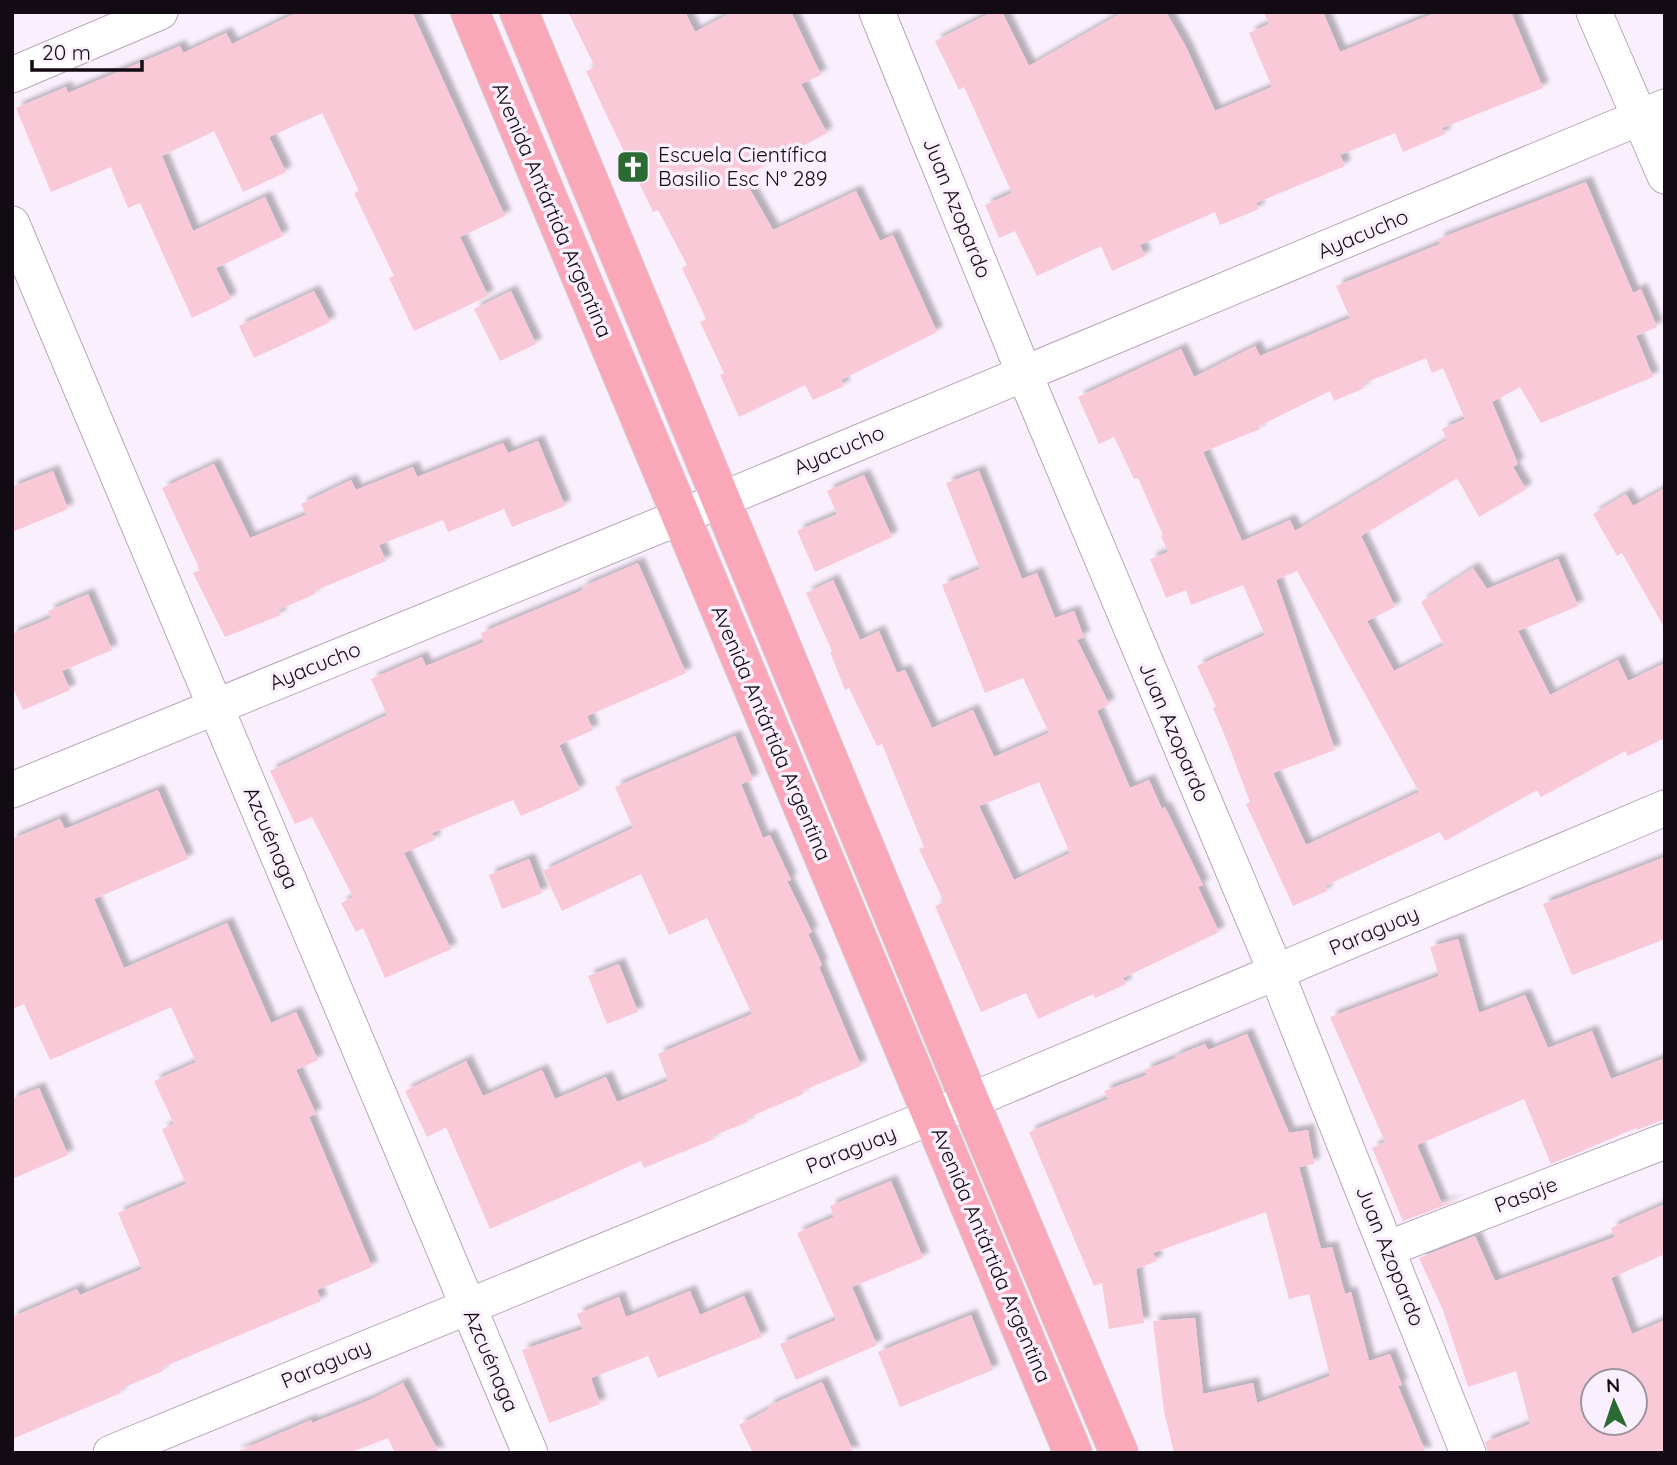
<svg xmlns="http://www.w3.org/2000/svg" width="1677" height="1465" font-family="Quicksand,sans-serif">
	<defs>
		<filter id="shadow"><feDropShadow dx="6" dy="-6" stdDeviation="2" flood-color="#0004"/></filter>
	</defs>
	<rect width="100%" height="100%" fill="#faeffd"/>
	<g fill="#fac9d7" fill-rule="evenodd" filter="url(#shadow)">
		<polygon points="298,12 412,12 505,216 460,237 488,296 414,331 389,278 394,276 354,193 359,191 322,113 269,137 286,172 243,192 214,131 162,156 193,231 265,197 283,236 216,268 231,299 192,318 140,203 128,208 111,167 51,192 16,108 66,87 68,93 180,46 183,53 226,33 232,44"/>
		<polygon points="568,12 685,12 695,32 732,12 791,12 821,75 801,84 827,133 743,177 773,230 856,191 880,241 893,235 937,332 841,380 844,386 813,400 805,385 739,417 720,375 724,373 700,322 706,319 682,268 687,265 658,210 653,212 606,114 586,71 595,67"/>
		<polygon points="992,12 1002,12 1029,66 1123,12 1166,12 1186,47 1215,111 1272,87 1249,33 1269,24 1264,12 1323,12 1340,52 1437,12 1511,12 1543,88 1442,128 1445,134 1403,152 1395,133 1340,155 1345,166 1256,203 1259,209 1220,225 1215,212 1140,245 1145,256 1112,271 1101,246 1037,276 1015,231 999,238 985,205 1012,193 964,87 959,90 935,41"/>
		<path d="M1586 182 1633 293 1641 289 1657 327 1636 336 1653 377 1541 423 1520 387 1492 402 1518 464 1513 467 1526 489 1479 517 1457 478 1361 536 1395 607 1367 621 1394 671 1444 645 1421 602 1473 568 1487 589 1558 559 1578 606 1518 631 1550 695 1618 660 1628 681 1665 663V738L1628 756 1625 751 1541 797 1537 790 1445 841 1440 832 1325 886 1327 891 1293 906 1246 804 1250 802 1227 741 1213 708 1216 707 1197 666 1265 635 1243 585 1191 605 1186 590 1166 598 1150 559 1168 552 1161 536 1163 535 1138 478 1134 479 1114 437 1099 444 1078 397 1181 349 1194 377 1255 346 1260 356 1350 318 1336 286 1440 244 1438 239ZM1426 358 1432 373 1443 368 1465 419 1442 429 1447 440 1295 531 1290 520 1242 541 1203 452 1260 429 1259 426 1330 391 1334 401 1364 388 1362 384ZM1297 571 1419 792 1306 845 1273 773 1335 750 1276 580Z"/>
		<polygon points="314,291 330,322 254,358 239,326"/>
		<polygon points="511,291 536,344 500,361 474,309"/>
		<polygon points="538,441 565,506 512,527 504,509 448,532 443,520 379,545 386,561 314,591 315,594 278,610 281,615 225,637 193,573 200,570 162,488 214,464 250,538 306,515 301,504 351,480 356,490 413,467 417,477 503,443 508,453"/>
		<polygon points="53,471 68,509 12,532 12,487"/>
		<path d="M979 471 1022 579 1037 573 1055 618 1074 611 1084 637 1077 640 1109 704 1097 711 1130 788 1149 780 1162 809 1165 807 1203 885 1198 887 1219 932 1123 978 1126 984 1095 998 1093 994 1038 1019 1026 993 981 1012 935 906 944 902 919 849 924 847 882 744 877 746 849 688 845 690 830 652 832 651 806 593 833 580 860 640 879 631 897 673 905 670 932 728 973 710 994 757 1049 733 1023 678 985 693 942 585 980 569 946 483ZM1039 782 1070 853 1014 880 979 806Z"/>
		<polygon points="864,475 892,537 815,572 797,531 837,514 827,491"/>
		<polygon points="1665,488 1665,629 1622,553 1617,556 1593,514 1626,494 1633,506"/>
		<polygon points="638,563 686,673 587,716 593,730 559,745 580,790 521,816 513,800 432,833 435,840 404,853 451,949 385,978 363,928 356,932 341,903 353,897 312,817 295,824 270,771 387,715 371,679 422,657 426,666 484,642 481,633 583,590 582,587"/>
		<polygon points="88,594 112,650 62,671 70,690 23,710 12,686 12,634 51,618 48,611"/>
		<polygon points="735,736 753,780 741,784 763,838 770,835 791,880 787,881 812,932 808,934 822,965 819,967 861,1066 802,1091 803,1094 747,1118 748,1122 712,1136 714,1139 644,1168 641,1161 490,1229 446,1127 427,1137 405,1091 466,1061 483,1096 542,1070 555,1099 606,1077 617,1102 668,1081 658,1054 752,1014 707,918 669,935 641,874 562,911 543,871 633,828 615,787"/>
		<polygon points="158,790 188,859 94,899 124,968 227,923 271,1023 296,1012 318,1060 296,1070 316,1114 309,1117 372,1267 317,1290 321,1301 161,1368 163,1371 120,1389 121,1393 12,1439 12,1317 77,1289 80,1295 142,1269 118,1213 186,1184 162,1129 174,1124 154,1081 196,1062 171,1007 50,1060 24,1004 12,1009 12,839 60,819 65,829"/>
		<polygon points="1665,857 1665,939 1572,975 1543,904"/>
		<polygon points="529,859 542,893 502,909 489,875"/>
		<polygon points="1458,939 1479,1013 1525,995 1548,1048 1592,1031 1611,1079 1665,1058 1665,1119 1637,1130 1636,1128 1551,1164 1524,1099 1417,1145 1442,1204 1459,1200 1403,1221 1372,1148 1385,1142 1330,1017 1439,976 1430,947"/>
		<polygon points="619,964 638,1012 607,1024 588,976"/>
		<polygon points="1247,1034 1289,1133 1308,1130 1314,1164 1299,1167 1321,1249 1332,1247 1345,1294 1351,1292 1369,1361 1390,1354 1402,1385 1398,1386 1426,1453 1174,1453 1164,1411 1153,1321 1195,1318 1203,1394 1253,1383 1257,1403 1330,1376 1309,1294 1289,1299 1266,1212 1153,1253 1157,1261 1136,1269 1144,1323 1109,1329 1102,1283 1094,1286 1029,1132 1108,1099 1104,1091 1147,1075 1145,1070 1176,1058 1175,1056 1205,1044 1208,1050"/>
		<polygon points="39,1088 68,1155 12,1179 12,1099"/>
		<polygon points="891,1181 923,1258 852,1287 877,1345 796,1380 780,1344 836,1320 797,1233 834,1217 830,1206"/>
		<path d="M1665 1204V1254L1611 1278 1632 1334 1665 1320V1453H1488L1485 1442 1530 1424 1516 1371 1468 1387 1443 1310 1419 1258 1475 1236 1495 1281 1615 1237 1611 1228ZM1593 1381H1635V1423H1593Z"/>
		<polygon points="690,1291 700,1315 744,1296 762,1337 658,1378 648,1356 591,1378 600,1404 549,1423 522,1350 583,1329 577,1314 619,1297 626,1317"/>
		<polygon points="971,1315 993,1370 900,1407 878,1352"/>
		<polygon points="822,1382 854,1453 753,1453 739,1425 769,1409 768,1406"/>
		<polygon points="403,1383 439,1453 395,1453 388,1438 349,1453 234,1453 311,1420 312,1423 370,1400"/>
	</g>
	<g fill="none" stroke-linecap="round" stroke-linejoin="round">
		<defs>
			<g id="minor">
				<polyline points="877,12 1024,373 1276,972 1468,1453"/>
				<polyline points="1594,12 1665,176"/>
				<polyline points="12,75 160,12"/>
				<polyline points="12,224 530,1453"/>
				<polyline points="12,790 680,517 1665,107"/>
				<polyline points="1387,1249 1665,1141"/>
				<polyline points="111,1453 970,1101 1665,808"/>
			</g>
			<g id="major">
				<polyline points="470,12 1073,1453"/>
				<polyline points="519,12 970,1101 1119,1453"/>
			</g>
		</defs>
		<use href="#minor" stroke="#b8a6bb" stroke-width="37"/>
		<use href="#major" stroke="#d4d3d5" stroke-width="40"/>
		<use href="#minor" stroke="#fff" stroke-width="35"/>
		<use href="#major" stroke="#faa7b9" stroke-width="38"/>
	</g>
	<defs>
		<symbol id="church-square" viewBox="-11 -11 22 22"><rect x="-9" y="-9" width="18" height="18" rx="4" fill="#2b6a33" stroke="#faeffd"/><path d="M-1.2-6h2.4v3.5h3.3v2.4h-3.3V6h-2.4V-.1h-3.3v-2.4h3.3Z" fill="#fff"/></symbol>
	</defs>
	<g fill-rule="evenodd">
		<use href="#church-square" x="614" y="148" width="38" height="38"/>
	</g>
	<g text-anchor="middle" stroke-width="7" stroke-linejoin="round" paint-order="stroke">
		<g font-size="21" fill="#120b13" stroke="#faeffd" text-anchor="start">
			<text x="658" y="162">Escuela Científica<tspan x="658" dy="24">Basilio Esc N° 289</tspan></text>
		</g>
		<g font-size="21" fill="#120b13" stroke="#faeffd">
			<text transform="translate(957 208) rotate(68)" y="7">Juan Azopardo</text>
			<text transform="translate(552 210) rotate(67)" y="7">Avenida Antártida Argentina</text>
			<text transform="translate(1363 234) rotate(-23)" y="7">Ayacucho</text>
			<text transform="translate(839 450) rotate(-23)" y="7">Ayacucho</text>
			<text transform="translate(315 666) rotate(-22)" y="7">Ayacucho</text>
			<text transform="translate(1174 732) rotate(67)" y="7">Juan Azopardo</text>
			<text transform="translate(771 733) rotate(67)" y="7">Avenida Antártida Argentina</text>
			<text transform="translate(271 838) rotate(67)" y="7">Azcuénaga</text>
			<text transform="translate(1374 931) rotate(-23)" y="7">Paraguay</text>
			<text transform="translate(851 1150) rotate(-22)" y="7">Paraguay</text>
			<text transform="translate(1526 1195) rotate(-21)" y="7">Pasaje</text>
			<text transform="translate(991 1255) rotate(67)" y="7">Avenida Antártida Argentina</text>
			<text transform="translate(1390 1256) rotate(68)" y="7">Juan Azopardo</text>
			<text transform="translate(491 1361) rotate(67)" y="7">Azcuénaga</text>
			<text transform="translate(326 1364) rotate(-23)" y="7">Paraguay</text>
		</g>
	</g>
	<rect width="1677" height="1465" fill="none" stroke="#120b13" stroke-width="28"/>
	<g transform="translate(1614 1402) rotate(357)"><circle r="33" fill="#faeffd" stroke="#9d949f" stroke-width="2"/>
	<path d="M0-5L12 26L0 18L-12 26Z" fill="#2b6a33"/>
	<text y="-10" font-size="19" font-weight="bold" text-anchor="middle" fill="#120b13">N</text>
	</g>
	<path d="M32 60v10h110v-10" fill="none" stroke="#120b13" stroke-width="3.5"/>
	<text x="42" y="60" font-size="21" fill="#120b13" stroke="#faeffd" stroke-width="5" paint-order="stroke">20 m</text>
</svg>
